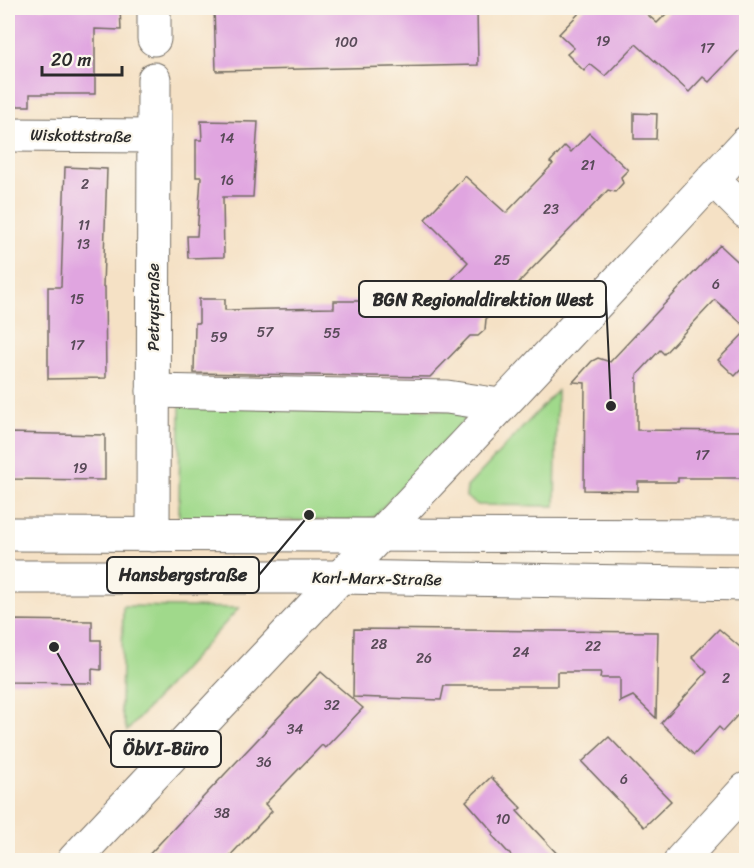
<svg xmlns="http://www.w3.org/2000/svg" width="754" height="868" font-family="Sriracha,sans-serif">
	<rect width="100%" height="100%" fill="#fbf7ec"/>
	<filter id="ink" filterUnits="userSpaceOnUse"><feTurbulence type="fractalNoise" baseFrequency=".0167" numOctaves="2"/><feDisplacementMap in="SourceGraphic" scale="12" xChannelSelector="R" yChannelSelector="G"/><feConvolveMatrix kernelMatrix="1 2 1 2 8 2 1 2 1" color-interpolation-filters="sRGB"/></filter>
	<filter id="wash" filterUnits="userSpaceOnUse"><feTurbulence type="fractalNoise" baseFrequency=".008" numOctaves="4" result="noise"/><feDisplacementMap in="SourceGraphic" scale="24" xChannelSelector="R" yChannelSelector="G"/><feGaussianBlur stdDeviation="1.35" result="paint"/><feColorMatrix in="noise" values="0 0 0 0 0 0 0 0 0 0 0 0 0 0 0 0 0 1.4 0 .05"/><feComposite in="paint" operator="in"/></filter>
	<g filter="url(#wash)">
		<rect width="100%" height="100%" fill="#f5e1c5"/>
		<g fill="#a0d98b" stroke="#66825b" stroke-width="1.5">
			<polygon points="557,391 555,506 478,505 466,497 467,487"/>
			<polygon points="180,404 464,410 465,419 374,517 365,520 179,521"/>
			<polygon points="123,606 239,608 127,731 121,710"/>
		</g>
		<g id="blocks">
			<g fill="#e0a5e0">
				<polygon points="8,8 120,8 121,30 95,29 95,94 30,94 30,106 8,106"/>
				<polygon points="214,8 477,8 478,65 216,71"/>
				<polygon points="584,8 640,8 657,23 672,8 747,8 747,42 709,82 703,77 689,92 636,44 605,76 590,64 584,71 567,54 574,48 559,34"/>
				<polygon points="634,113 657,114 656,139 634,139"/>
				<polygon points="201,121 258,122 253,197 223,197 224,257 188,258 187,236 197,236 201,177 196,177 196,140 202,140"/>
				<polygon points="589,133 628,170 621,177 623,183 615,192 608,190 523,278 486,319 485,330 478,336 470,336 430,377 194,373 195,323 199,323 199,299 225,299 225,310 334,308 334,301 376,301 376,311 424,310 468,262 425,219 465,176 506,213 553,164 550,162 565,146 571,152"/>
				<polygon points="65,167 107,169 103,287 105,287 106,378 48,379 48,287 61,287"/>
				<polygon points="720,245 747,270 747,328 715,300 664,354 660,350 637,375 637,430 747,431 747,478 678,478 678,482 638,482 638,491 584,490 585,383 573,382 592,361 598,358 610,362"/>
				<polygon points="747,330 747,363 735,376 718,360"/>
				<polygon points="8,433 105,435 105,480 8,479"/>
				<polygon points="8,620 92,621 92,640 101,640 101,670 92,669 92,683 8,682"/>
				<polygon points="354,629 658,632 656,718 633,696 620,702 620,678 600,678 601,672 557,672 557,686 444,686 441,700 353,697"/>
				<polygon points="719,629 747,653 747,705 723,731 719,727 694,755 661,723 707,672 692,657"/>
				<polygon points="321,672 363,708 325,748 322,745 265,804 272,811 225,861 143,861"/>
				<polygon points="609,737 671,801 644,827 582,762"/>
				<polygon points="491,777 521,808 517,811 564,861 516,861 492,835 494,833 466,801"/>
			</g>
		</g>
	</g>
	<g filter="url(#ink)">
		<use href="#blocks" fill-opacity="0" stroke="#726b61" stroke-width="1.5"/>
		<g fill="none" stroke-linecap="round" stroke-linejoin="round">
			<defs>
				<g id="minor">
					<polyline points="154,8 154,39"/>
					<polyline points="8,135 154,136"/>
					<polyline points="713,179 746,212"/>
					<polyline points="153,391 447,397 500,405"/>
					<polyline points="8,534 746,536"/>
					<polyline points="153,535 154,79"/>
					<polyline points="8,577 338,577 746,584"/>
					<path d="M74 860C298 621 524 384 746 143"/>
					<polyline points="681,860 746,789"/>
				</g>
			</defs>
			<use href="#minor" stroke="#726b61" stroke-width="35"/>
			<use href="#minor" stroke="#fff" stroke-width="33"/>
		</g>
	</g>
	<g text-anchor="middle" stroke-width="4.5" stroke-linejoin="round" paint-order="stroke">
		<g font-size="14" fill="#584a58">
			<text x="603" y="46">19</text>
			<text x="346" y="47">100</text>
			<text x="707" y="53">17</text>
			<text x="227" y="143">14</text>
			<text x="588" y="170">21</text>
			<text x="227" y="185">16</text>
			<text x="85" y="189">2</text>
			<text x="551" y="214">23</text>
			<text x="84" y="230">11</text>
			<text x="83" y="249">13</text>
			<text x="502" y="265">25</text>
			<text x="716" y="289">6</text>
			<text x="77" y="304">15</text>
			<text x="265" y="337">57</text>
			<text x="332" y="338">55</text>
			<text x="219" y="342">59</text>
			<text x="77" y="350">17</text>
			<text x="702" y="460">17</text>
			<text x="80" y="473">19</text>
			<text x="379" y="649">28</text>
			<text x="593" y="651">22</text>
			<text x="521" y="657">24</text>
			<text x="424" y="663">26</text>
			<text x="726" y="683">2</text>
			<text x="332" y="710">32</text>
			<text x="295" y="734">34</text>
			<text x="264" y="767">36</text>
			<text x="624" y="784">6</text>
			<text x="222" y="818">38</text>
			<text x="503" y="824">10</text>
		</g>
		<g font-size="16" fill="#2b2b2b" stroke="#fbf7ec">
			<text transform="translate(81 135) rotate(1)" y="6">Wiskottstraße</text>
			<text transform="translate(153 307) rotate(-90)" y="6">Petrystraße</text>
			<text transform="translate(377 578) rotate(1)" y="6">Karl-Marx-Straße</text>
		</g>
	</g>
	<path fill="none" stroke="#2b2b2b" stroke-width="2" d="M611 406L606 299M309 515L259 575M54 647L111 749"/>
	<g fill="#2b2b2b" stroke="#fbf7ec" stroke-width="2">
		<circle cx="611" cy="406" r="6"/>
		<circle cx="309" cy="515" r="6"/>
		<circle cx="54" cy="647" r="6"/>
	</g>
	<g fill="#fbf7ec" stroke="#2b2b2b" stroke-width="2">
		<rect x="359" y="281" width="247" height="36" rx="6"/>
		<rect x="107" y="557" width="152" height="36" rx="6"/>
		<rect x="111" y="731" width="110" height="36" rx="6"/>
	</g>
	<g font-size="18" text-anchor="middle" font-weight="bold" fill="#2b2b2b">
		<text x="483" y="306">BGN Regionaldirektion West</text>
		<text x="183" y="581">Hansbergstraße</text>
		<text x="166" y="755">ÖbVI-Büro</text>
	</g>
	<rect width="754" height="868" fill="none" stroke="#fbf7ec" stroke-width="30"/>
	<path d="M42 66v9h80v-9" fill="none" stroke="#2b2b2b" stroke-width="3"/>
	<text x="51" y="66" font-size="18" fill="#2b2b2b" stroke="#fbf7ec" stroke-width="4.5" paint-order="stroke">20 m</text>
</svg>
